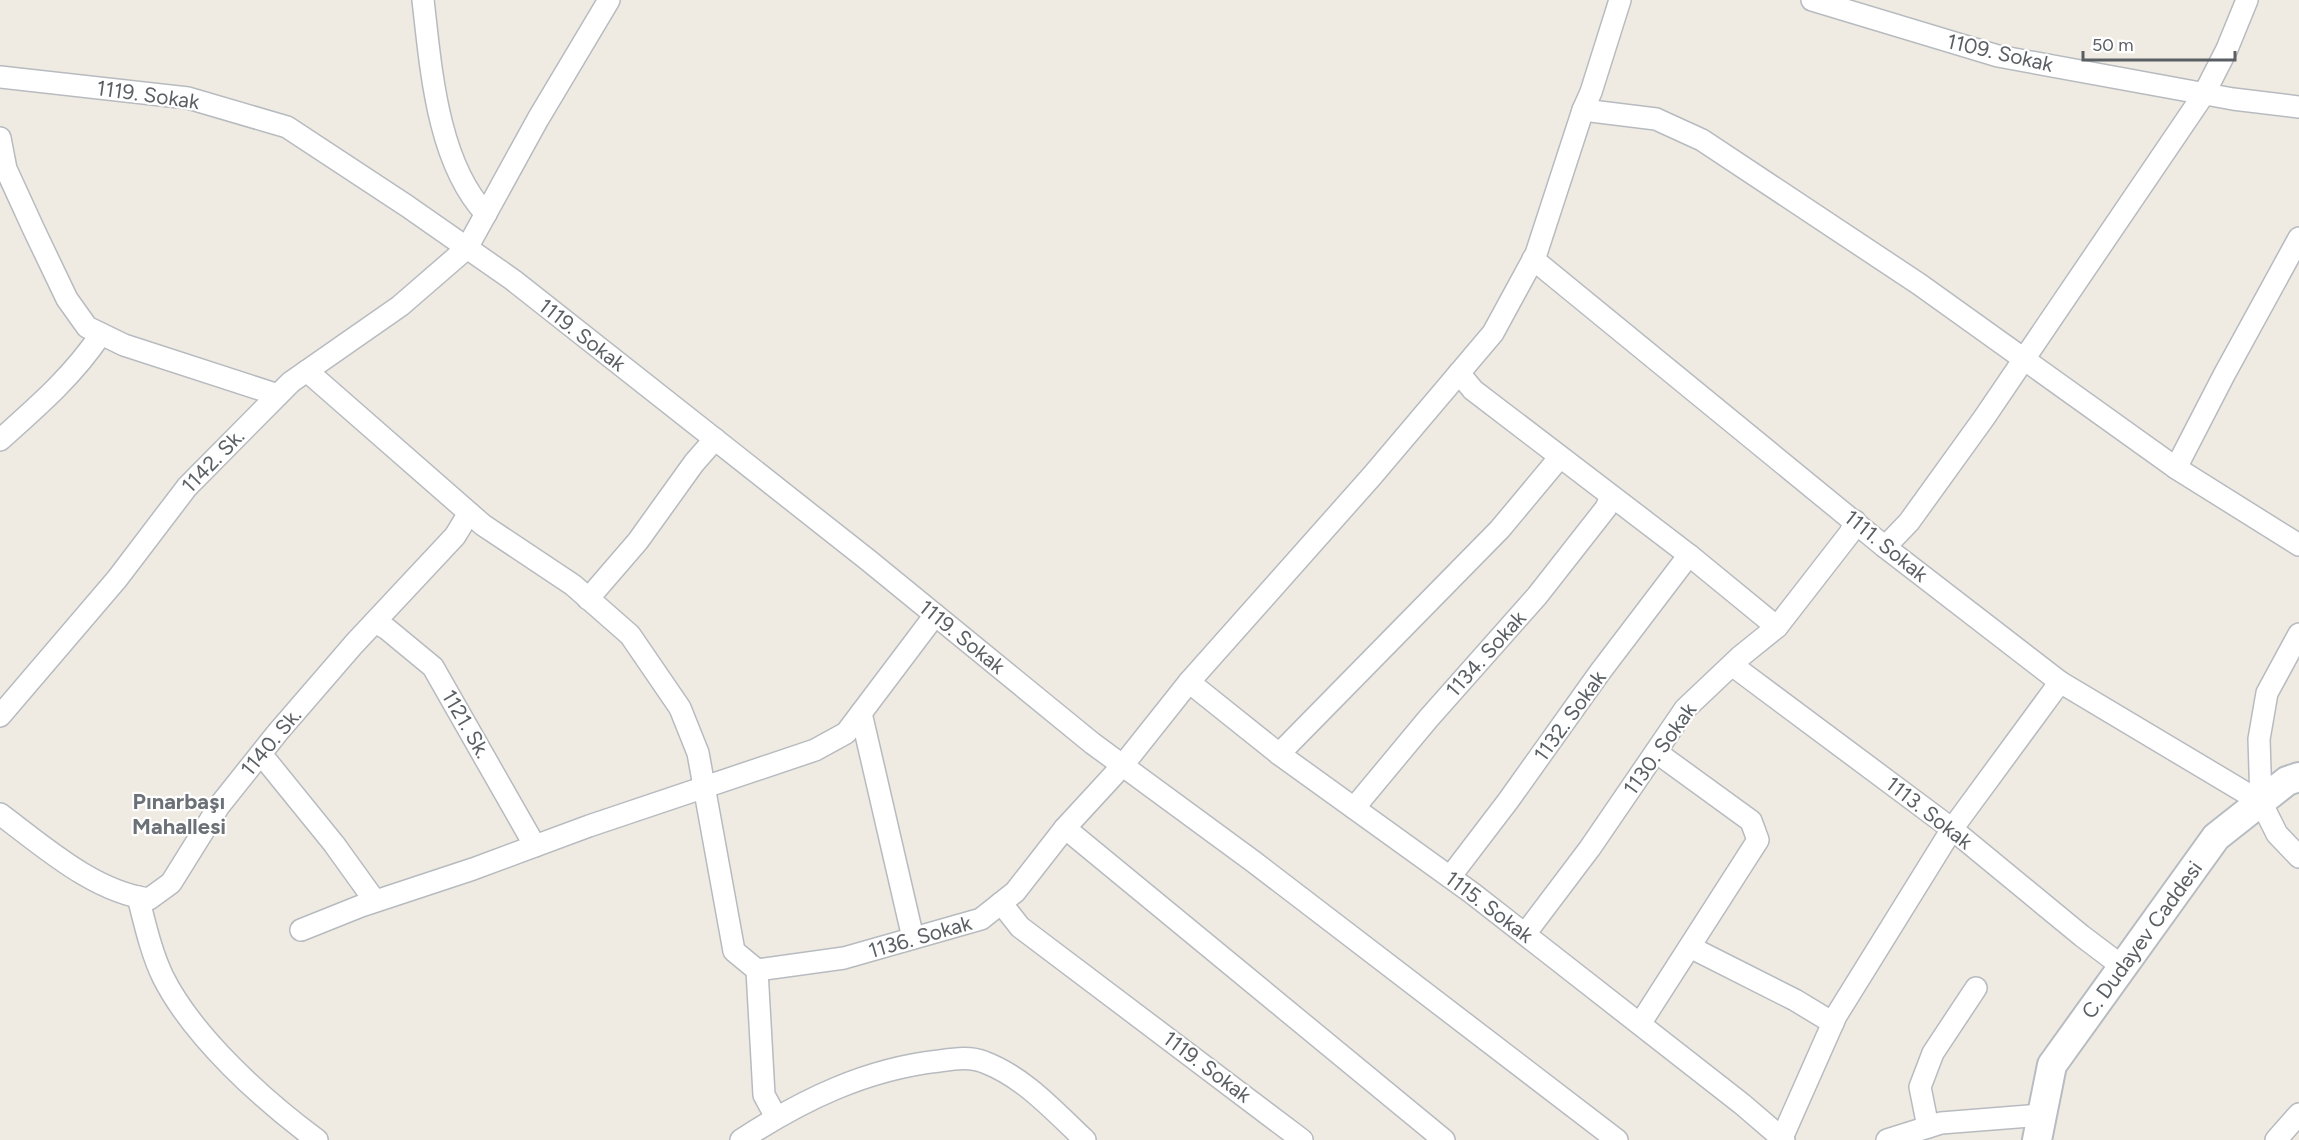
<svg xmlns="http://www.w3.org/2000/svg" width="2299" height="1140" font-family="Figtree,sans-serif">
	<rect width="100%" height="100%" fill="#efebe2"/>
	<g fill="none" stroke-linecap="round" stroke-linejoin="round">
		<defs>
			<g id="street">
				<path d="M423 0C431 68 437 162 486 214"/>
				<polyline points="1812,0 1998,56 2233,99 2299,107"/>
				<polyline points="0,77 188,98 287,127 407,206 513,280 868,560 1092,743 1254,862 1617,1140"/>
				<polyline points="1583,110 1656,119 1702,140 1919,284 2176,468 2299,545"/>
				<polyline points="0,138 6,169 34,230 67,299 87,327 124,345 278,395"/>
				<polyline points="1533,259 1885,547 2060,682 2261,802"/>
				<polyline points="307,371 483,525 573,585 630,635 680,708 698,753 734,951 757,970 764,1095 776,1117"/>
				<polyline points="1459,373 1473,390 1689,555 1777,627"/>
				<path d="M0 440C37 407 73 376 101 334"/>
				<polyline points="2176,468 2224,375 2299,238"/>
				<polyline points="1885,547 1909,522 1984,418 2204,94 2227,49 2247,0"/>
				<polyline points="588,599 638,541 694,463 715,439"/>
				<polyline points="375,622 387,629 433,667 535,846"/>
				<polyline points="2299,634 2267,693 2259,739 2261,802 2277,834 2299,857"/>
				<polyline points="1732,665 1952,829 2082,936 2123,967"/>
				<polyline points="1189,682 1279,754 1472,893 1742,1104 1784,1140"/>
				<polyline points="861,713 913,938"/>
				<polyline points="0,716 117,579 187,487 278,395 291,382 400,306 467,248 538,119 609,0"/>
				<polyline points="261,754 334,844 375,901"/>
				<polyline points="1279,754 1500,529 1560,457"/>
				<polyline points="1354,808 1428,719 1537,596 1606,508 1611,496"/>
				<path d="M0 814C43 846 94 892 149 899L171 883 219 806 278 732 354 644 455 536 469 513"/>
				<polyline points="1065,828 1444,1140"/>
				<polyline points="1450,877 1508,801 1600,672 1689,555"/>
				<path d="M138 897C145 924 151 952 163 977 193 1037 263 1100 317 1140"/>
				<polyline points="1001,903 1020,927 1302,1140"/>
				<polyline points="301,930 361,906 473,869 589,826 815,750 846,733 935,615"/>
				<polyline points="1525,934 1590,848 1685,709 1741,656 1777,627 1850,533 1855,521"/>
				<polyline points="1690,947 1795,1000 1833,1023"/>
				<polyline points="757,970 844,958 981,919 1015,892 1065,828 1123,765 1189,682 1372,476 1493,333 1536,254 1583,110 1591,92 1620,0"/>
				<polyline points="1640,1024 1758,840 1751,821 1656,752"/>
				<polyline points="1928,1127 1920,1087 1933,1053 1976,988"/>
				<polyline points="1782,1138 1836,1016 1952,829 2060,682"/>
				<path d="M741 1140C802 1100 866 1069 939 1061 953 1059 970 1056 984 1062 1024 1077 1054 1111 1085 1140"/>
				<polyline points="1887,1140 1941,1123 2042,1115"/>
				<polyline points="2276,1140 2299,1114"/>
			</g>
			<polyline id="secondary" points="2037,1140 2052,1065 2216,837 2287,781 2299,777"/>
		</defs>
		<use href="#street" stroke="#b7bbc0" stroke-width="24"/>
		<use href="#secondary" stroke="#b7bcc2" stroke-width="32"/>
		<use href="#street" stroke="#fff" stroke-width="21"/>
		<use href="#secondary" stroke="#fff" stroke-width="28"/>
	</g>
	<g text-anchor="middle" stroke-width="4.5" stroke-linejoin="round" paint-order="stroke">
		<g font-size="21" fill="#5a5f64" stroke="#fff">
			<text transform="translate(2000 53) rotate(13)" y="7">1109. Sokak</text>
			<text transform="translate(148 95) rotate(8)" y="7">1119. Sokak</text>
			<text transform="translate(582 335) rotate(38)" y="7">1119. Sokak</text>
			<text transform="translate(213 461) rotate(-46)" y="7">1142. Sk.</text>
			<text transform="translate(1886 546) rotate(39)" y="7">1111. Sokak</text>
			<text transform="translate(962 637) rotate(39)" y="7">1119. Sokak</text>
			<text transform="translate(1486 654) rotate(-48)" y="7">1134. Sokak</text>
			<text transform="translate(1570 716) rotate(-54)" y="7">1132. Sokak</text>
			<text transform="translate(466 724) rotate(60)" y="7">1121. Sk.</text>
			<text transform="translate(271 742) rotate(-50)" y="7">1140. Sk.</text>
			<text transform="translate(1660 749) rotate(-54)" y="7">1130. Sokak</text>
			<text transform="translate(1929 813) rotate(38)" y="7">1113. Sokak</text>
			<text transform="translate(1489 907) rotate(37)" y="7">1115. Sokak</text>
			<text transform="translate(920 937) rotate(-16)" y="7">1136. Sokak</text>
			<text transform="translate(2142 940) rotate(-54)" y="7">C. Dudayev Caddesi</text>
			<text transform="translate(1207 1067) rotate(37)" y="7">1119. Sokak</text>
		</g>
		<g font-size="22" font-weight="bold" fill="#6b7176" stroke="#fff">
			<text x="179" y="809">Pınarbaşı<tspan x="179" dy="25">Mahallesi</tspan></text>
		</g>
	</g>
	<path d="M2083 51v9h152v-9" fill="none" stroke="#5a5f64" stroke-width="3"/>
	<text x="2092" y="51" font-size="18" fill="#5a5f64" stroke="#ffffff" stroke-width="4.5" paint-order="stroke">50 m</text>
</svg>
